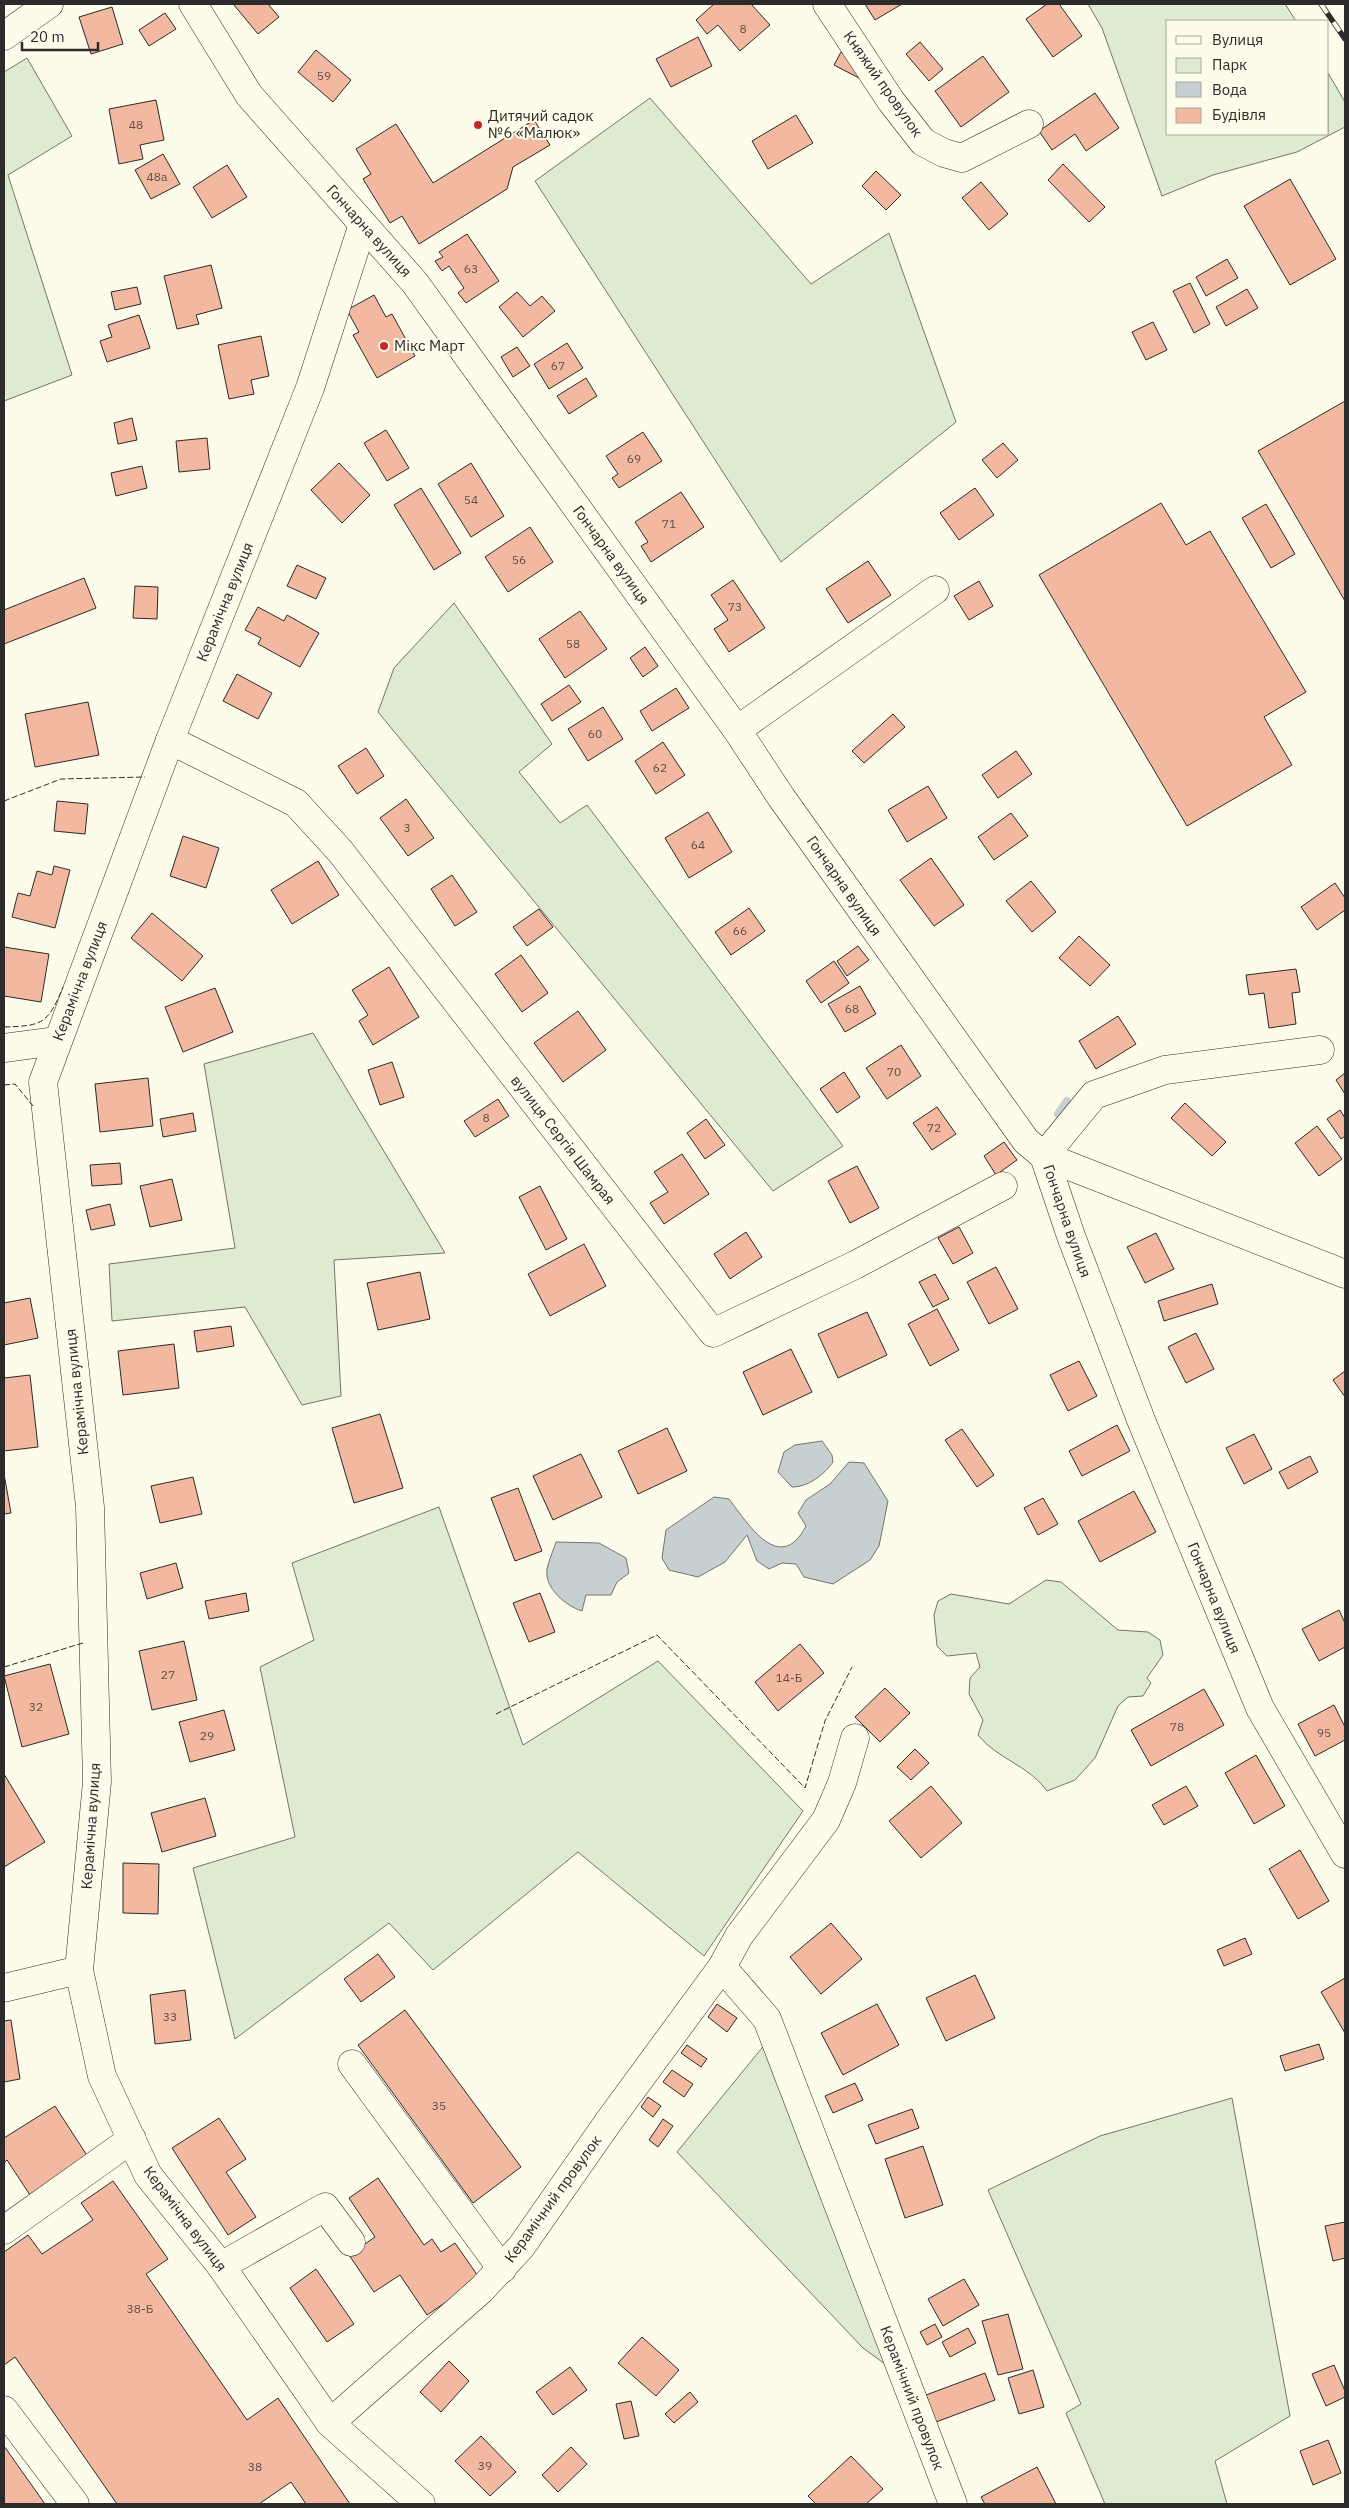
<svg xmlns="http://www.w3.org/2000/svg" width="1349" height="2508" font-family="'IBM Plex Sans',sans-serif">
	<rect width="100%" height="100%" fill="#fdfbea"/>
	<g fill="#deebd1" stroke="#74746e">
		<polygon points="1088,4 1285,4 1296,21 1168,21 1168,134 1328,134 1328,73 1345,102 1345,127 1297,152 1213,175 1162,196 1102,28"/>
		<polygon points="27,58 72,136 8,175 72,375 4,401 4,72"/>
		<polygon points="650,98 811,284 889,233 956,422 781,562 535,181"/>
		<polygon points="454,603 552,744 519,772 560,823 587,805 843,1146 773,1191 378,712 394,668"/>
		<polygon points="313,1033 445,1253 334,1260 341,1396 302,1405 245,1307 112,1321 109,1264 235,1248 204,1064"/>
		<polygon points="439,1507 523,1745 658,1661 803,1811 704,1956 578,1852 433,1970 389,1923 235,2039 193,1868 295,1837 260,1667 314,1640 292,1563"/>
		<path d="M1046 1580 1061 1582 1118 1630 1148 1632 1160 1640 1163 1655 1147 1678 1151 1683 1143 1696 1128 1697 1118 1706 1095 1758 1075 1780 1047 1791C1030 1766 997 1759 978 1735L983 1720 969 1694 970 1678 980 1667 976 1653 947 1656 937 1646 934 1615 938 1601 951 1594 1009 1604Z"/>
		<polygon points="766,2043 889,2367 863,2348 677,2152"/>
		<polygon points="1232,2098 1290,2416 1215,2461 1227,2504 1105,2504 1066,2413 1081,2404 988,2190 1100,2136"/>
	</g>
	<g fill="#c7d0d0" stroke="#74746e">
		<path d="M822 1441 832 1455 833 1462C824 1475 808 1487 792 1487L778 1472 784 1452 795 1445Z"/>
		<path d="M849 1462 864 1463 888 1501 879 1546 870 1560 833 1584 804 1577 796 1564 782 1563 769 1569 757 1561 747 1535 725 1562 698 1577 669 1570 662 1558 666 1530 714 1497 729 1499C748 1524 780 1576 806 1526L798 1513 806 1500 830 1484Z"/>
		<path d="M556 1542 599 1543 626 1558 629 1573 617 1582 611 1595H586L582 1611C566 1606 544 1588 547 1569 549 1560 553 1551 556 1542Z"/>
	</g>
	<g fill="none" stroke-linecap="round" stroke-linejoin="round">
		<polyline stroke="#c7d0d0" stroke-width="8" points="1058,1114 1067,1101"/>
	</g>
	<g fill="#f2b8a0" stroke="#2b2b2b">
		<polygon points="236,4 268,4 279,17 258,34 234,5"/>
		<polygon points="714,4 751,4 770,25 740,51 718,25 707,34 696,20"/>
		<polygon points="865,4 902,4 875,20"/>
		<polygon points="1047,4 1059,4 1082,36 1053,57 1026,19"/>
		<polygon points="112,7 123,44 91,54 79,17"/>
		<polygon points="165,13 176,29 149,46 139,30"/>
		<polygon points="698,37 712,66 671,87 656,59"/>
		<polygon points="920,42 943,69 929,81 906,54"/>
		<polygon points="316,50 351,80 333,102 298,72"/>
		<polygon points="841,52 866,66 859,78 834,65"/>
		<polygon points="983,56 1009,92 961,127 935,91"/>
		<polygon points="1095,93 1119,128 1086,151 1075,134 1052,150 1039,131"/>
		<polygon points="156,100 164,140 140,145 143,159 119,164 109,109"/>
		<polygon points="796,115 813,143 768,169 752,141"/>
		<polygon points="534,120 550,145 513,167 507,189 419,244 402,216 390,223 363,179 371,174 356,149 396,124 433,183"/>
		<polygon points="163,154 180,184 151,199 135,170"/>
		<polygon points="1063,164 1105,207 1089,222 1048,180"/>
		<polygon points="227,165 247,197 212,218 193,187"/>
		<polygon points="876,171 901,195 886,210 862,186"/>
		<polygon points="1290,179 1336,259 1290,285 1244,206"/>
		<polygon points="981,182 1008,214 989,230 962,198"/>
		<polygon points="467,234 499,281 466,303 458,293 464,288 449,266 442,271 435,261 443,257 439,252"/>
		<polygon points="1227,259 1238,278 1206,296 1196,277"/>
		<polygon points="211,265 222,308 196,315 199,324 177,329 164,276"/>
		<polygon points="1190,283 1210,324 1194,333 1173,291"/>
		<polygon points="137,287 141,304 115,310 111,292"/>
		<polygon points="1247,289 1258,308 1226,326 1216,307"/>
		<polygon points="517,292 530,306 542,296 555,311 523,337 499,307"/>
		<polygon points="374,295 386,317 392,314 415,356 377,378 353,335 359,332 347,310"/>
		<polygon points="139,315 150,348 107,362 100,341 112,337 108,325"/>
		<polygon points="1153,322 1167,350 1146,360 1132,332"/>
		<polygon points="261,336 269,376 251,380 254,394 229,399 218,345"/>
		<polygon points="567,343 583,368 549,389 534,364"/>
		<polygon points="517,347 530,366 513,377 501,357"/>
		<polygon points="586,378 597,396 569,414 557,396"/>
		<polygon points="1345,401 1345,601 1258,451"/>
		<polygon points="132,418 137,440 118,444 114,423"/>
		<polygon points="386,430 409,468 387,481 364,443"/>
		<polygon points="643,432 662,461 619,488 612,478 618,474 606,456"/>
		<polygon points="207,438 210,469 179,472 176,441"/>
		<polygon points="1003,443 1018,460 997,478 982,460"/>
		<polygon points="339,463 370,495 342,523 311,490"/>
		<polygon points="471,463 504,516 471,537 438,484"/>
		<polygon points="142,466 147,488 116,496 111,473"/>
		<polygon points="421,488 461,553 434,570 394,505"/>
		<polygon points="975,488 994,515 959,540 940,513"/>
		<polygon points="681,492 704,527 651,562 641,546 648,542 635,522"/>
		<polygon points="1161,503 1186,545 1210,531 1306,692 1264,717 1292,765 1187,826 1039,575"/>
		<polygon points="1266,504 1295,554 1271,568 1242,518"/>
		<polygon points="530,527 553,562 508,592 485,557"/>
		<polygon points="868,561 891,595 848,623 826,589"/>
		<polygon points="297,565 326,578 316,599 287,586"/>
		<polygon points="84,578 96,608 4,644 4,610"/>
		<polygon points="733,580 765,628 729,652 714,629 728,620 711,595"/>
		<polygon points="979,581 993,606 969,620 954,596"/>
		<polygon points="135,586 158,587 157,619 133,618"/>
		<polygon points="258,607 284,621 287,615 319,633 300,667 258,644 261,638 245,630"/>
		<polygon points="580,611 607,649 565,678 539,639"/>
		<polygon points="645,647 658,666 643,677 630,658"/>
		<polygon points="237,674 272,693 258,719 223,701"/>
		<polygon points="569,685 581,702 552,721 541,704"/>
		<polygon points="676,688 689,708 652,731 640,711"/>
		<polygon points="88,702 99,755 35,767 25,714"/>
		<polygon points="603,707 623,739 588,761 568,729"/>
		<polygon points="893,714 905,727 864,763 852,751"/>
		<polygon points="663,742 685,775 656,794 635,761"/>
		<polygon points="366,748 384,776 357,794 338,766"/>
		<polygon points="1016,751 1032,774 998,798 982,775"/>
		<polygon points="928,786 947,818 907,842 888,810"/>
		<polygon points="406,799 434,838 408,856 380,818"/>
		<polygon points="57,801 88,804 85,834 54,831"/>
		<polygon points="708,812 732,852 689,878 665,838"/>
		<polygon points="1011,813 1028,836 994,860 978,837"/>
		<polygon points="183,836 219,848 206,888 170,876"/>
		<polygon points="931,858 964,905 934,926 900,880"/>
		<polygon points="318,861 339,895 292,924 271,890"/>
		<polygon points="54,866 70,870 55,928 12,917 18,893 30,896 37,871 52,875"/>
		<polygon points="452,875 477,912 455,926 431,889"/>
		<polygon points="1031,881 1056,912 1032,932 1006,901"/>
		<polygon points="1335,883 1345,898 1345,910 1317,930 1301,907"/>
		<polygon points="749,908 765,931 731,955 715,932"/>
		<polygon points="539,909 553,927 527,946 513,927"/>
		<polygon points="152,913 203,956 182,981 131,938"/>
		<polygon points="1079,936 1110,965 1090,986 1059,958"/>
		<polygon points="858,946 869,960 847,976 837,961"/>
		<polygon points="4,947 49,954 41,1002 4,996"/>
		<polygon points="521,955 548,993 522,1012 495,974"/>
		<polygon points="834,961 849,983 821,1003 806,981"/>
		<polygon points="389,967 419,1017 373,1045 359,1021 368,1015 352,990"/>
		<polygon points="1296,969 1300,992 1292,993 1296,1024 1269,1028 1264,993 1249,995 1246,975"/>
		<polygon points="860,986 876,1014 845,1032 828,1004"/>
		<polygon points="215,988 233,1032 183,1052 165,1007"/>
		<polygon points="578,1011 606,1050 563,1082 534,1043"/>
		<polygon points="1118,1016 1136,1044 1096,1069 1079,1041"/>
		<polygon points="901,1045 921,1076 887,1099 866,1068"/>
		<polygon points="392,1062 404,1097 380,1105 368,1070"/>
		<polygon points="844,1072 860,1097 837,1113 820,1089"/>
		<polygon points="1345,1073 1345,1094 1336,1080"/>
		<polygon points="148,1078 153,1126 100,1132 95,1084"/>
		<polygon points="498,1099 509,1116 475,1137 464,1121"/>
		<polygon points="1185,1103 1226,1142 1212,1156 1171,1118"/>
		<polygon points="937,1107 956,1134 932,1150 913,1123"/>
		<polygon points="1340,1110 1345,1118 1345,1136 1341,1139 1327,1119"/>
		<polygon points="193,1113 196,1131 163,1137 160,1119"/>
		<polygon points="706,1119 725,1145 705,1159 687,1133"/>
		<polygon points="1317,1126 1342,1159 1319,1176 1295,1143"/>
		<polygon points="1004,1142 1017,1160 996,1175 984,1156"/>
		<polygon points="682,1154 709,1194 664,1224 650,1203 668,1192 654,1172"/>
		<polygon points="120,1163 122,1184 92,1186 90,1165"/>
		<polygon points="857,1166 879,1208 850,1223 828,1181"/>
		<polygon points="172,1179 182,1220 150,1227 140,1186"/>
		<polygon points="540,1186 567,1239 546,1250 519,1197"/>
		<polygon points="110,1204 115,1225 91,1230 86,1210"/>
		<polygon points="959,1227 973,1253 953,1264 938,1238"/>
		<polygon points="746,1232 762,1257 730,1279 714,1254"/>
		<polygon points="1156,1233 1174,1269 1145,1283 1127,1247"/>
		<polygon points="584,1244 606,1286 550,1316 528,1274"/>
		<polygon points="996,1267 1018,1309 989,1324 967,1282"/>
		<polygon points="420,1272 430,1319 378,1330 367,1283"/>
		<polygon points="935,1274 949,1299 933,1307 919,1282"/>
		<polygon points="1212,1284 1218,1304 1164,1321 1158,1301"/>
		<polygon points="30,1298 38,1338 4,1345 4,1303"/>
		<polygon points="937,1309 959,1350 930,1366 908,1324"/>
		<polygon points="867,1312 887,1355 838,1378 818,1334"/>
		<polygon points="231,1326 234,1346 197,1352 194,1331"/>
		<polygon points="1196,1333 1214,1369 1186,1383 1168,1347"/>
		<polygon points="174,1344 179,1388 123,1395 118,1351"/>
		<polygon points="791,1349 812,1392 763,1415 743,1372"/>
		<polygon points="1079,1361 1097,1396 1068,1411 1050,1375"/>
		<polygon points="1345,1371 1345,1397 1333,1380"/>
		<polygon points="30,1375 38,1447 4,1451 4,1378"/>
		<polygon points="380,1414 403,1488 354,1503 332,1428"/>
		<polygon points="1117,1425 1130,1451 1082,1476 1069,1451"/>
		<polygon points="667,1428 687,1471 638,1494 618,1451"/>
		<polygon points="962,1429 994,1475 977,1487 945,1440"/>
		<polygon points="1254,1434 1272,1469 1244,1484 1226,1448"/>
		<polygon points="581,1454 602,1497 553,1520 533,1476"/>
		<polygon points="1310,1456 1318,1472 1288,1489 1279,1472"/>
		<polygon points="4,1474 11,1513 4,1514"/>
		<polygon points="193,1477 202,1514 160,1523 151,1486"/>
		<polygon points="518,1488 542,1551 515,1561 491,1498"/>
		<polygon points="1134,1491 1156,1532 1100,1562 1078,1521"/>
		<polygon points="1043,1498 1058,1524 1038,1535 1024,1508"/>
		<polygon points="176,1563 183,1588 147,1599 140,1573"/>
		<polygon points="246,1593 249,1611 209,1619 205,1601"/>
		<polygon points="540,1593 555,1632 529,1642 513,1603"/>
		<polygon points="1339,1610 1345,1623 1345,1647 1319,1661 1302,1629"/>
		<polygon points="184,1641 197,1700 152,1710 139,1651"/>
		<polygon points="800,1644 824,1673 778,1711 755,1682"/>
		<polygon points="50,1664 69,1734 22,1747 4,1676"/>
		<polygon points="885,1688 910,1713 880,1742 855,1717"/>
		<polygon points="1204,1689 1224,1725 1151,1766 1131,1730"/>
		<polygon points="1334,1705 1345,1727 1345,1740 1315,1756 1298,1724"/>
		<polygon points="224,1710 235,1750 190,1762 179,1722"/>
		<polygon points="915,1749 929,1763 911,1780 897,1767"/>
		<polygon points="1256,1755 1285,1806 1254,1824 1225,1773"/>
		<polygon points="4,1774 45,1842 4,1867"/>
		<polygon points="931,1786 962,1823 921,1858 889,1821"/>
		<polygon points="1186,1786 1198,1806 1164,1825 1152,1805"/>
		<polygon points="205,1798 216,1836 162,1852 151,1813"/>
		<polygon points="1300,1850 1329,1901 1298,1919 1269,1869"/>
		<polygon points="123,1863 159,1864 158,1914 123,1913"/>
		<polygon points="831,1923 862,1959 821,1994 790,1957"/>
		<polygon points="1245,1938 1252,1954 1224,1966 1217,1950"/>
		<polygon points="378,1954 395,1977 361,2002 344,1979"/>
		<polygon points="975,1975 995,2018 946,2041 926,1998"/>
		<polygon points="1345,1978 1345,2033 1321,1992"/>
		<polygon points="185,1990 191,2040 155,2044 150,1995"/>
		<polygon points="717,2004 737,2018 727,2032 708,2017"/>
		<polygon points="877,2004 899,2045 843,2075 821,2033"/>
		<polygon points="405,2010 521,2167 473,2203 358,2045"/>
		<polygon points="11,2020 20,2079 4,2082 4,2021"/>
		<polygon points="1319,2044 1324,2059 1285,2071 1280,2056"/>
		<polygon points="687,2045 707,2059 701,2067 681,2053"/>
		<polygon points="672,2070 693,2084 684,2097 663,2082"/>
		<polygon points="855,2083 863,2100 833,2113 825,2096"/>
		<polygon points="648,2097 661,2106 653,2117 641,2107"/>
		<polygon points="55,2106 88,2157 30,2195 7,2160 4,2163 4,2138"/>
		<polygon points="912,2109 919,2128 876,2144 868,2125"/>
		<polygon points="219,2118 246,2159 226,2172 256,2217 228,2235 172,2148"/>
		<polygon points="663,2119 673,2126 658,2147 649,2140"/>
		<polygon points="923,2146 943,2205 905,2218 885,2159"/>
		<polygon points="378,2178 424,2245 432,2239 441,2252 455,2243 480,2279 427,2315 400,2275 374,2292 349,2255 375,2237 349,2198"/>
		<polygon points="113,2181 168,2259 146,2274 247,2420 278,2398 350,2504 306,2504 291,2482 259,2504 117,2504 15,2357 4,2365 4,2252 28,2235 42,2254 93,2220 81,2203"/>
		<polygon points="1345,2222 1345,2258 1333,2261 1325,2226"/>
		<polygon points="316,2269 354,2324 327,2342 290,2288"/>
		<polygon points="964,2279 979,2305 943,2326 928,2299"/>
		<polygon points="1008,2314 1023,2369 998,2375 982,2321"/>
		<polygon points="935,2324 942,2337 927,2345 920,2332"/>
		<polygon points="968,2328 976,2343 950,2357 942,2342"/>
		<polygon points="642,2337 679,2370 656,2396 618,2363"/>
		<polygon points="449,2361 469,2381 441,2412 420,2392"/>
		<polygon points="1334,2365 1345,2391 1345,2397 1326,2406 1312,2374"/>
		<polygon points="570,2367 587,2390 553,2415 536,2392"/>
		<polygon points="1033,2370 1044,2407 1019,2414 1008,2378"/>
		<polygon points="985,2373 995,2400 936,2422 926,2395"/>
		<polygon points="690,2392 698,2402 674,2423 665,2414"/>
		<polygon points="631,2401 639,2436 624,2439 616,2404"/>
		<polygon points="481,2436 516,2472 490,2496 455,2461"/>
		<polygon points="1328,2440 1341,2473 1313,2485 1300,2451"/>
		<polygon points="4,2446 45,2504 4,2504"/>
		<polygon points="571,2447 587,2464 558,2492 542,2475"/>
		<polygon points="851,2456 883,2489 866,2504 816,2504 808,2496"/>
		<polygon points="1037,2467 1056,2504 985,2504 981,2497"/>
	</g>
	<g fill="none" stroke-linecap="round" stroke-linejoin="round">
		<defs>
			<g id="minor">
				<polyline points="193,4 249,95 415,283 737,730 781,797 1026,1141 1044,1156 1071,1236 1141,1420 1260,1708 1345,1854"/>
				<polyline points="827,4 891,101 923,142 944,153 962,158 1029,124"/>
				<polyline points="4,36 49,4"/>
				<polyline points="363,224 310,388 170,740 43,1082 90,1507 97,1782 79,1970 102,2076 148,2175 221,2266 330,2423 421,2504"/>
				<polyline points="737,730 935,590"/>
				<polyline points="170,740 296,803 340,851 713,1333 855,1265 1003,1186"/>
				<polyline points="4,1048 57,1041"/>
				<polyline points="1320,1050 1165,1070 1094,1095 1044,1156 1345,1274"/>
				<polyline points="722,1967 767,2019 953,2504"/>
				<polyline points="4,1988 79,1970"/>
				<polyline points="352,2064 502,2269"/>
				<polyline points="4,2230 132,2139"/>
				<polyline points="221,2266 325,2207 351,2242"/>
				<polyline points="4,2410 75,2504"/>
				<polyline points="330,2423 482,2289 521,2247 609,2121 722,1967 739,1936 826,1820 842,1783 855,1738"/>
			</g>
		</defs>
		<use href="#minor" stroke="#2b2b2b" stroke-width="29"/>
		<use href="#minor" stroke="#fdfbea" stroke-width="28"/>
		<defs>
			<polyline id="rail" points="1321,4 1345,39"/>
		</defs>
		<use href="#rail" stroke="#2b2b2b" stroke-width="5.5"/>
		<use href="#rail" stroke="#fdfbea" stroke-width="4" stroke-dasharray="11" stroke-linecap="butt"/>
		<g stroke="#2b2b2b" stroke-width="1" stroke-dasharray="6 2.5" stroke-linecap="butt">
			<polyline points="4,801 61,779 145,777"/>
			<path d="M4 1027C42 1026 48 1024 63 987"/>
			<polyline points="4,1085 15,1084 33,1106"/>
			<polyline points="4,1667 83,1643"/>
			<polyline points="496,1714 657,1635 805,1788 825,1721 852,1667"/>
		</g>
	</g>
	<g fill="#c62828" stroke="#fdfbea" stroke-width="2">
		<circle cx="478" cy="125" r="5"/>
		<circle cx="384" cy="346" r="5"/>
	</g>
	<g text-anchor="middle" stroke-width="4" stroke-linejoin="round" paint-order="stroke">
		<g font-size="12" fill="#5d4e48">
			<text x="743" y="33">8</text>
			<text x="324" y="80">59</text>
			<text x="136" y="129">48</text>
			<text x="157" y="181">48а</text>
			<text x="471" y="273">63</text>
			<text x="558" y="370">67</text>
			<text x="634" y="463">69</text>
			<text x="471" y="504">54</text>
			<text x="669" y="528">71</text>
			<text x="519" y="564">56</text>
			<text x="735" y="611">73</text>
			<text x="573" y="648">58</text>
			<text x="595" y="738">60</text>
			<text x="660" y="772">62</text>
			<text x="407" y="832">3</text>
			<text x="698" y="849">64</text>
			<text x="740" y="935">66</text>
			<text x="852" y="1013">68</text>
			<text x="894" y="1076">70</text>
			<text x="486" y="1122">8</text>
			<text x="934" y="1132">72</text>
			<text x="168" y="1679">27</text>
			<text x="789" y="1682">14-Б</text>
			<text x="36" y="1711">32</text>
			<text x="1177" y="1731">78</text>
			<text x="1324" y="1737">95</text>
			<text x="207" y="1740">29</text>
			<text x="170" y="2021">33</text>
			<text x="439" y="2110">35</text>
			<text x="140" y="2313">38-Б</text>
			<text x="485" y="2470">39</text>
			<text x="255" y="2471">38</text>
		</g>
		<g font-size="15" fill="#2b2b2b" stroke="#fdfbea">
			<text transform="translate(883 84) rotate(55)" y="5">Княжий провулок</text>
			<text transform="translate(369 231) rotate(48)" y="5">Гончарна вулиця</text>
			<text transform="translate(611 555) rotate(54)" y="5">Гончарна вулиця</text>
			<text transform="translate(225 602) rotate(-68)" y="5">Керамічна вулиця</text>
			<text transform="translate(844 886) rotate(55)" y="5">Гончарна вулиця</text>
			<text transform="translate(80 981) rotate(-69)" y="5">Керамічна вулиця</text>
			<text transform="translate(563 1140) rotate(52)" y="5">вулиця Сергія Шамрая</text>
			<text transform="translate(1067 1221) rotate(71)" y="5">Гончарна вулиця</text>
			<text transform="translate(77 1392) rotate(-96)" y="5">Керамічна вулиця</text>
			<text transform="translate(1214 1598) rotate(68)" y="5">Гончарна вулиця</text>
			<text transform="translate(91 1826) rotate(-86)" y="5">Керамічна вулиця</text>
			<text transform="translate(553 2199) rotate(-54)" y="5">Керамічний провулок</text>
			<text transform="translate(185 2219) rotate(53)" y="5">Керамічна вулиця</text>
			<text transform="translate(912 2398) rotate(69)" y="5">Керамічний провулок</text>
		</g>
		<g font-size="15" fill="#2b2b2b" stroke="#fdfbea" text-anchor="start">
			<text x="488" y="121">Дитячий садок<tspan x="488" dy="17">№6 «Малюк»</tspan></text>
			<text x="394" y="351">Мікс Март</text>
		</g>
	</g>
	<rect width="1349" height="2508" fill="none" stroke="#2b2b2b" stroke-width="10"/>
	<rect x="1166" y="20" width="162" height="115" fill="#fdfbea" stroke="#a9a89e"/>
	<rect x="1176" y="36" width="25" height="8" fill="#fdfbea" stroke="#a9a89e"/>
	<text x="1212" y="45" font-size="15" fill="#2b2b2b">Вулиця</text>
	<rect x="1176" y="58" width="25" height="15" fill="#deebd1" stroke="#a9a89e"/>
	<text x="1212" y="70" font-size="15" fill="#2b2b2b">Парк</text>
	<rect x="1176" y="82" width="25" height="15" fill="#c7d0d0" stroke="#a9a89e"/>
	<text x="1212" y="95" font-size="15" fill="#2b2b2b">Вода</text>
	<rect x="1176" y="108" width="25" height="15" fill="#f2b8a0" stroke="#a9a89e"/>
	<text x="1212" y="120" font-size="15" fill="#2b2b2b">Будівля</text>
	<path d="M22 42v8h76v-8" fill="none" stroke="#2b2b2b" stroke-width="2.5"/>
	<text x="30" y="42" font-size="15" fill="#2b2b2b" stroke="#fdfbea" stroke-width="4" paint-order="stroke">20 m</text>
</svg>
